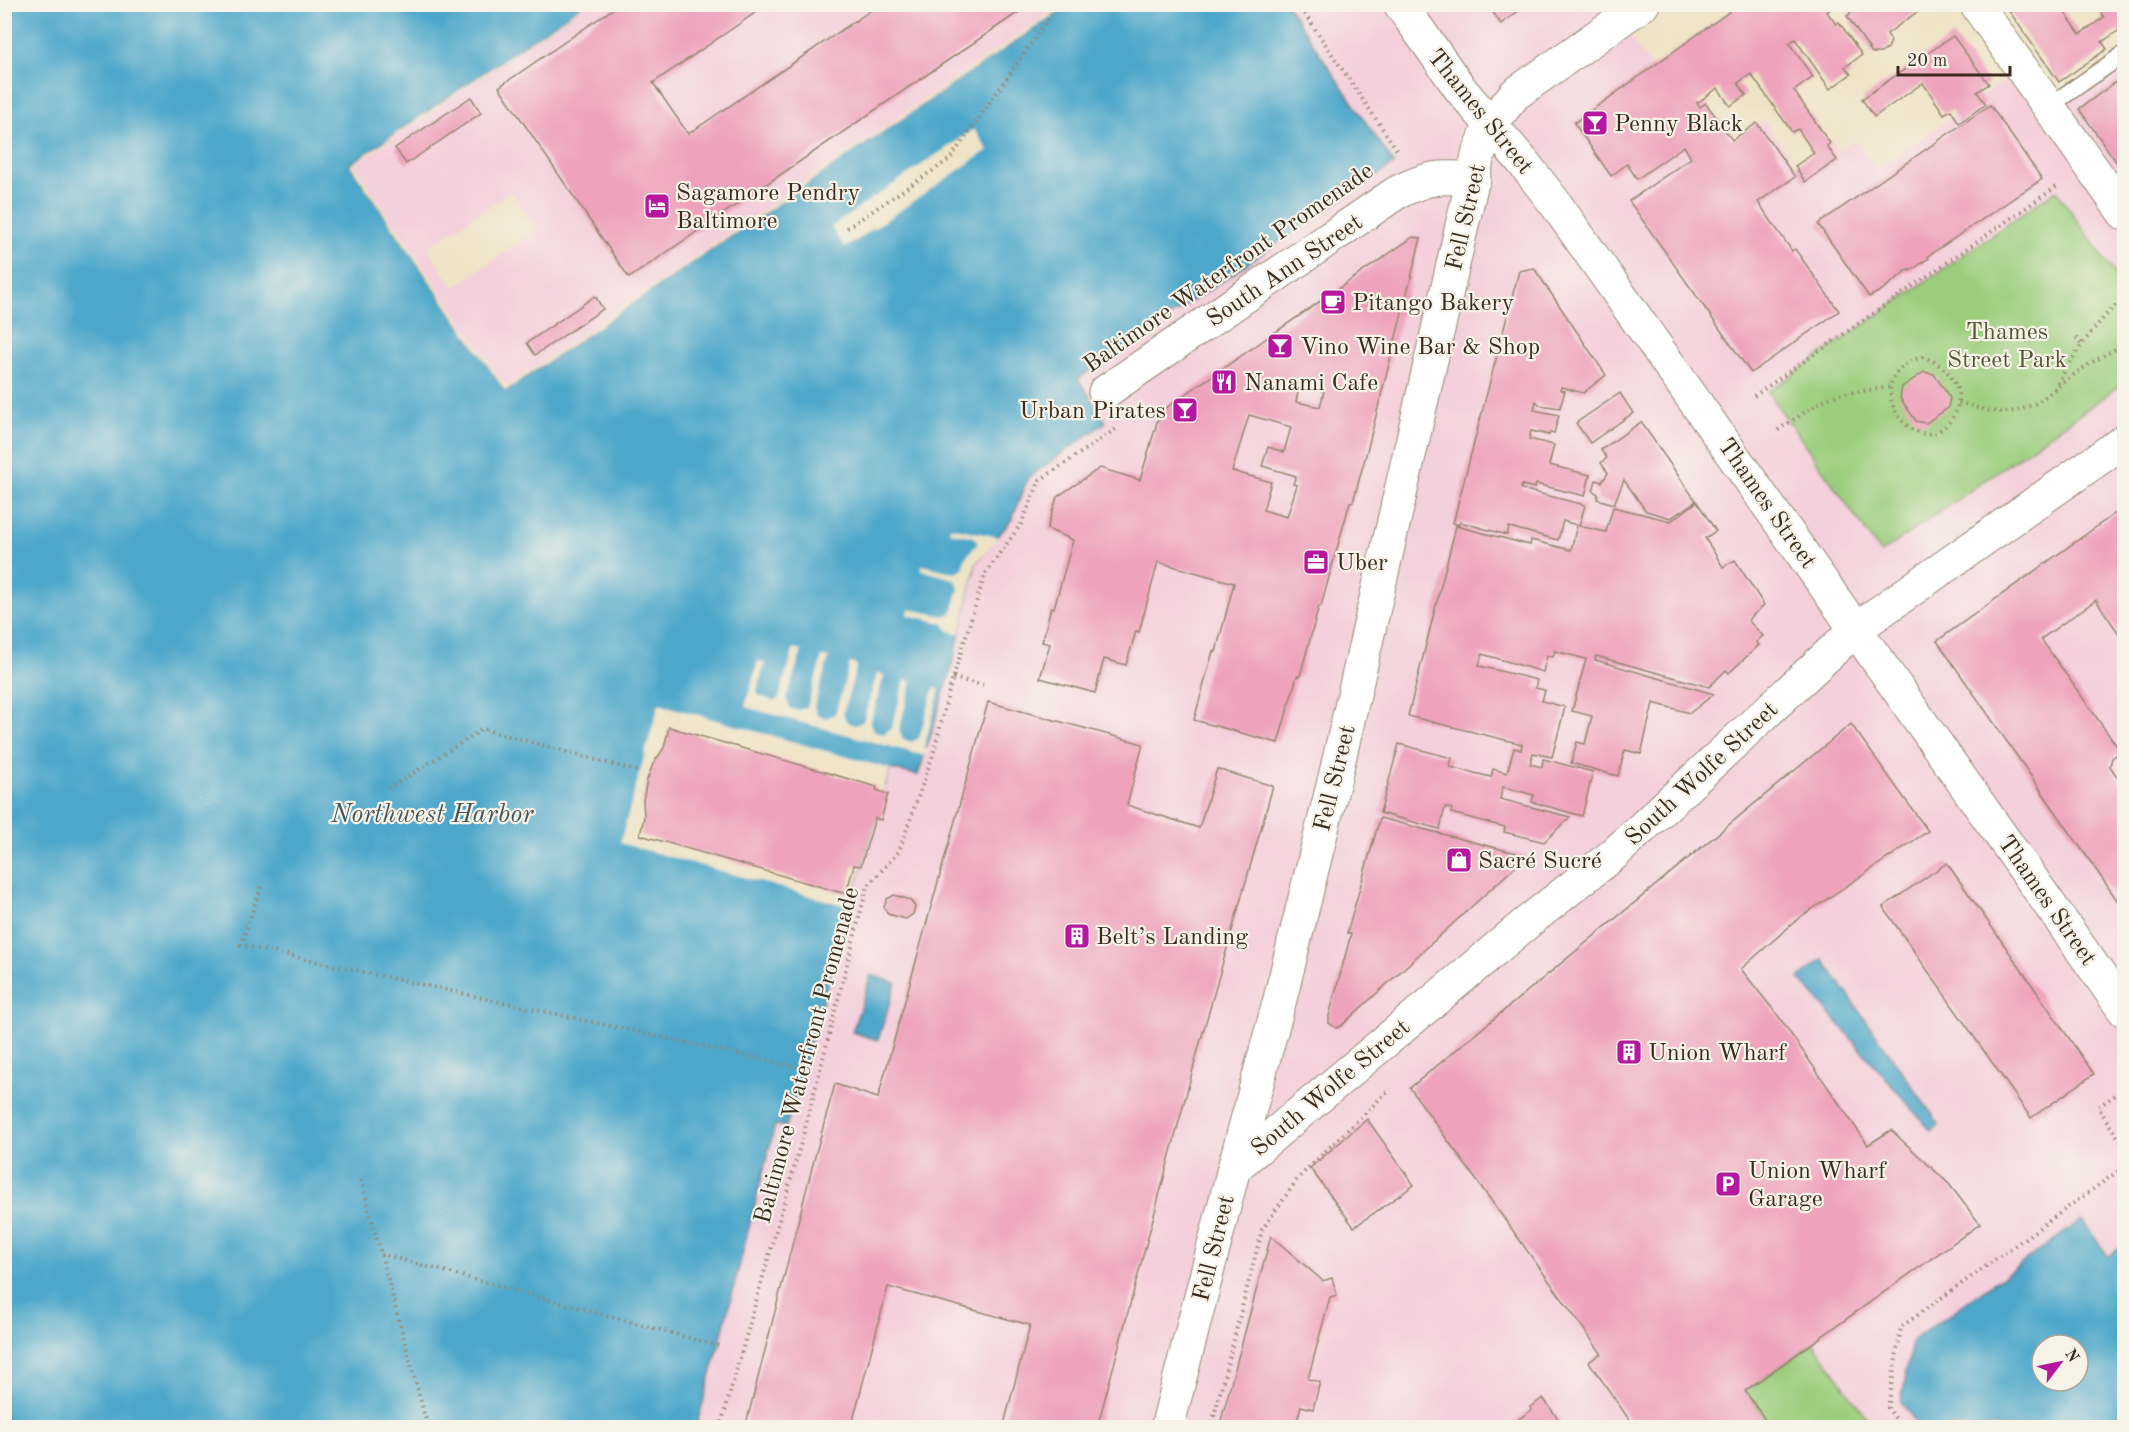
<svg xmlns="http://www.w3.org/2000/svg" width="2129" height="1432" font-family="'Old Standard TT',serif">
	<rect width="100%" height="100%" fill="#f7f3e8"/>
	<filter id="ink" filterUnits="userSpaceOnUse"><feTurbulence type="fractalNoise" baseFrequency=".0167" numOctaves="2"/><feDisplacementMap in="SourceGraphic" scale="12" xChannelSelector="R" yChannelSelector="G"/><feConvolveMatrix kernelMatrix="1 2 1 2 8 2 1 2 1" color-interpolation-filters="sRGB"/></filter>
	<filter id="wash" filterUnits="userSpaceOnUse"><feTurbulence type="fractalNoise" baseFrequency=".008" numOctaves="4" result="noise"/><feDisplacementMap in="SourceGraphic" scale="24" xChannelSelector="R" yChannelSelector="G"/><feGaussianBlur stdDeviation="1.35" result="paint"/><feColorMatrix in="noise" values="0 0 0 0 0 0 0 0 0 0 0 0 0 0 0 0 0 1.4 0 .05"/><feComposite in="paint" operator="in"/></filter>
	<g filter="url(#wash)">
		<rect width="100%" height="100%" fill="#efe3c6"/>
		<g fill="#f4cfdc">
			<polygon points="583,5 1068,5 505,391 350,165"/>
			<polygon points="1287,5 1608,5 1674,99 1721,150 1764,120 1798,168 1833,143 1838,151 1855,140 1876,170 2014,74 2042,115 2124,60 2124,287 2056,190 1881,553 2124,383 2124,1245 2108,1256 2083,1220 1901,1402 1919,1427 696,1428 719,1346 775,1124 786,1127 890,769 918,775 952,667 976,563 1012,519 1028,478 1106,422 1078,379 1394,164"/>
		</g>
		<g fill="#9bcd7d" stroke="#6b7c4e" stroke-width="1.5">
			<polygon points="2056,190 2124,287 2124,383 1881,553 1768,392"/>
			<polygon points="1814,1343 1871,1424 1866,1428 1771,1427 1745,1391"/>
		</g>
		<g fill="#4da7ca" stroke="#446874" stroke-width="1.5" fill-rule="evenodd">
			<polygon points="5,5 583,5 350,165 505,391 1068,5 1287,5 1394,164 1078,379 1106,422 1028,478 1012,519 976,563 952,667 918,775 890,769 786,1127 775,1125 719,1346 696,1427 5,1428"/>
			<polygon points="1823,959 1939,1124 1931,1131 1799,978"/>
			<polygon points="871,975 896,983 878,1040 852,1032"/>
			<path d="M2082 1220 2108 1256 2124 1245V1427H1919L1901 1402 1912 1341ZM2042 1345H2078V1381H2042Z"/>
		</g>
		<g fill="#efe3c6">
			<polygon points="586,4 354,165 506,387 1063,4 1068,5 505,391 350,165 583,5"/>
			<polygon points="974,129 988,150 845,248 831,227"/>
			<polygon points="509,192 512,193 536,228 536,231 456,286 453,286 429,251 429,247"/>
			<polygon points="950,527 999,537 976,563 960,634 949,631 943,623 908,615 909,609 944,616 952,613 959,588 954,579 921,570 922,565 955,573 963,569 964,559 978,543 974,537 949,532"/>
			<polygon points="794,648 802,651 786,698 790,709 799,710 807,707 822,657 829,658 814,706 816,714 826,718 835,714 850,663 857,665 843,713 846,721 854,725 863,722 877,673 884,675 870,724 874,731 883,734 891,729 905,680 912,682 899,729 902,738 911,742 919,738 934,688 940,689 924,748 928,749 925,756 745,707 758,661 765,663 757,690 758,695 774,701 779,698"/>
			<polygon points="659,704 890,769 850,907 620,843"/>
		</g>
		<g id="blocks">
			<g fill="#eea2bc" fill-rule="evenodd">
				<polygon points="620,4 768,4 653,83 688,134 879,5 1029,5 629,278 499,87"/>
				<polygon points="1487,4 1528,4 1501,24"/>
				<polygon points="1740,4 1837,4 1827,12 1836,24 1839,22 1862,55 1845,67 1851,74 1830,89 1795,39 1789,43 1813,77 1794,91 1830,143 1827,146 1837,160 1805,182 1795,166 1814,153 1798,129 1792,132 1751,74 1738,83 1746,95 1730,106 1718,88 1697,103 1700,107 1706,103 1732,140 1757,123 1795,177 1758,202 1792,251 1795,249 1839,311 1751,373 1629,201 1691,158 1684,146 1637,179 1627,164 1611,176 1574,123"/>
				<polygon points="1845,4 1928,4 1887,34 1891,41 1888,48 1881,53 1872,53 1847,16 1851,13"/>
				<polygon points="2004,4 2059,4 2080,34 2104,17 2095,4 2124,4 2124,39 2118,31 2115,33 2102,42 2107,49 2059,82"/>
				<polygon points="1953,36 1989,84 1977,92 1986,104 1959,123 1951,110 1944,114 1923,83 1874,117 1862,99"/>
				<polygon points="2124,76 2124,173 2079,109"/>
				<polygon points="471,97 481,113 406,164 395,148"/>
				<polygon points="1990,105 2042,179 1928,256 1929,258 1910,271 1909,269 1882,290 1869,297 1818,224"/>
				<path d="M1413 237 1421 238 1367 451 1353 502H1350L1321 606H1319L1300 676H1297L1278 743 1194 720 1213 651 1216 652 1234 583 1158 562 1139 632 1136 631 1126 665 1104 659 1095 693 1040 678 1050 644 1042 642 1051 607 1054 608 1073 540 1047 529 1057 497 1100 468 1140 480 1160 412ZM1299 387 1324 391 1320 407 1296 402ZM1249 415 1291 427 1284 452 1268 447 1262 466 1296 476 1293 484 1297 485 1287 517 1263 510 1271 482 1232 471Z"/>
				<polygon points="1534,268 1606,375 1583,393 1561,387 1560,390 1565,391 1560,408 1540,405 1536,401 1534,410 1559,415 1554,433 1550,432 1549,435 1531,431 1529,439 1554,445 1549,465 1590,475 1585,496 1536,484 1535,488 1522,485 1521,489 1585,505 1579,526 1606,532 1613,507 1671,521 1697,502 1716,531 1705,538 1723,567 1735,560 1764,605 1748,620 1763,636 1756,642 1759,645 1729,673 1726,670 1709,687 1596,656 1595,660 1714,694 1690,713 1653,703 1641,754 1625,750 1618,776 1571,763 1577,742 1585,744 1592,716 1572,711 1586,659 1555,651 1553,657 1547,656 1543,672 1482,654 1479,666 1537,680 1535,688 1545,690 1542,701 1565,707 1552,757 1533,753 1530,764 1542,767 1543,759 1593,772 1582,816 1532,802 1534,795 1503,787 1500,799 1570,817 1544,842 1504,832 1505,827 1451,813 1452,809 1445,807 1440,829 1380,813 1399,744 1452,758 1450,767 1491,777 1493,769 1507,773 1514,748 1521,750 1522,744 1408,716 1456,526 1530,545 1531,540 1571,550 1577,525 1563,521 1558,540 1509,527 1507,535 1460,522 1459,525 1453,523 1519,271"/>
				<polygon points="595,296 603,309 535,355 527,343"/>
				<polygon points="1924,372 1934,374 1950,398 1948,408 1926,423 1916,421 1900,398 1902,387"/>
				<polygon points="1620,393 1633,413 1590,443 1576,423"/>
				<polygon points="1641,422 1696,501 1671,518 1646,511 1624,480 1614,504 1597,499 1598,494 1593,491 1596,480 1602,482 1608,473 1601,463 1607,458 1601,450"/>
				<polygon points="2124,507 2124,641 2096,600 2041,639 2121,752 2112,758 2110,766 2124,787 2124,910 1937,641"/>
				<polygon points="988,702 1143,744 1127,805 1199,828 1217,769 1273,786 1200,1043 1097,1428 1003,1428 1030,1325 888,1287 851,1428 745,1428 814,1160 835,1084 878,1098"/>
				<polygon points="1851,724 1928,831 1799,918 1741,969 1779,1017 1868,1145 1891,1130 1949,1184 1980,1224 1745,1391 1771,1428 1635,1428 1589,1362 1601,1353 1410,1088"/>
				<polygon points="669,727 877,787 876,790 888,794 881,820 875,818 861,866 854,865 846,894 640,835 644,817 643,800 647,780 653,764 664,748"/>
				<polygon points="1380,818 1527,856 1341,1026 1336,1028 1329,1023 1329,1016 1351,934 1347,933"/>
				<polygon points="1947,863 2094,1074 2031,1118 1883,907"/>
				<polygon points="894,895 910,900 915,907 913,914 906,919 888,914 884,907 887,899"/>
				<polygon points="1367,1119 1414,1185 1354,1227 1310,1168"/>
				<polygon points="1271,1236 1323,1281 1332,1278 1337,1295 1330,1297 1308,1379 1320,1382 1313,1409 1301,1406 1295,1428 1219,1428"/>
				<polygon points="1543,1398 1565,1428 1507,1428 1531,1410 1530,1407"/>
			</g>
		</g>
	</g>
	<g filter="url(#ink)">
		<use href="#blocks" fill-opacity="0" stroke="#958672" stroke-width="1.5"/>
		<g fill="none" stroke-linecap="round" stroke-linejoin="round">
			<defs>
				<polyline id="lane" points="2049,106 2124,54"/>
				<g id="street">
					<polyline points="1400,4 1462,91 1523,162 1555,203 2124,1010"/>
					<polyline points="1976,4 2124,213"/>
					<path d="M1105 392 1396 193C1428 177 1439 176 1474 179"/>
					<polyline points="1234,1168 1529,921 1614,854 1857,628 2124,441"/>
					<polyline points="1167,1428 1234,1168 1280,999 1335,777 1478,156 1490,125 1515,94 1643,4"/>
				</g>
			</defs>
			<use href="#lane" stroke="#958672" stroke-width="19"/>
			<use href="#street" stroke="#958672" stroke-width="35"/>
			<g stroke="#958672" stroke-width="4" stroke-dasharray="1.5 4.5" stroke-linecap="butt">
				<polyline points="1298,4 1399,153"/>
				<polyline points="847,228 950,159 1059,4"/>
				<polyline points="2076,338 2082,345"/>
				<path d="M1922 357C1944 362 1968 389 1955 413 1922 476 1848 377 1922 357Z"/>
				<path d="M2055 389C2072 355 2096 323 2124 297"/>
				<polyline points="1754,396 2059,185"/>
				<path d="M1959 402C1973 407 1988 412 2004 412 2033 412 2051 391 2072 376 2089 364 2106 353 2124 345"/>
				<polyline points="1778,430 1822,401 1839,394 1891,387"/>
				<polyline points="953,678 983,685"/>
				<polyline points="388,789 483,729 640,772"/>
				<polyline points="261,887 241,945 802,1068"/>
				<polyline points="2124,1092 2123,1090 2098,1107 2124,1147"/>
				<polyline points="361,1180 428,1428"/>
				<polyline points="381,1254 719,1346"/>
				<polyline points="720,1428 803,1136 867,887 899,851 933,755 949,691 985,574 1021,524 1040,480 1116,429 1114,426"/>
				<polyline points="1211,1428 1262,1230 1299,1177 1389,1090"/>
				<polyline points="1902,1428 1888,1408 1901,1327 2124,1167"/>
			</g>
			<use href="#lane" stroke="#fff" stroke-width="16"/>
			<use href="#street" stroke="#fff" stroke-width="33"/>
		</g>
	</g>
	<defs>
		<symbol id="bar-square" viewBox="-11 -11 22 22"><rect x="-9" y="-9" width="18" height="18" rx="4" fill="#b5179e" stroke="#f7f3e8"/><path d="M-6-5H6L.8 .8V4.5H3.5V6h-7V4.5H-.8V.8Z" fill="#fff"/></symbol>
		<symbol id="hotel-square" viewBox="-11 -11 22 22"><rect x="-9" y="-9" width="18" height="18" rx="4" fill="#b5179e" stroke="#f7f3e8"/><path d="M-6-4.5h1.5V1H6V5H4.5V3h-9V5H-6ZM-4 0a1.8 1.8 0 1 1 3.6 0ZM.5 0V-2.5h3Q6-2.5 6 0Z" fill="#fff"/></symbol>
		<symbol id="cafe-square" viewBox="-11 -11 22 22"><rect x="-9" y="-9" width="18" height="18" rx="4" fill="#b5179e" stroke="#f7f3e8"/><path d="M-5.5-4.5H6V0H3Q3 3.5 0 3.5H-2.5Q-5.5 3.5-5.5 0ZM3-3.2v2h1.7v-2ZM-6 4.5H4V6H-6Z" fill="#fff"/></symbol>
		<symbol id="restaurant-square" viewBox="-11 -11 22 22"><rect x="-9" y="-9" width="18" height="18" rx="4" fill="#b5179e" stroke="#f7f3e8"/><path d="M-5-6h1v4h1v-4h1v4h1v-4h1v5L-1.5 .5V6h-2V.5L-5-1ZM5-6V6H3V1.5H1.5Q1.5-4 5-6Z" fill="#fff"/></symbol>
		<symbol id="office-square" viewBox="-11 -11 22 22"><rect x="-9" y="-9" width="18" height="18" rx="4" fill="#b5179e" stroke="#f7f3e8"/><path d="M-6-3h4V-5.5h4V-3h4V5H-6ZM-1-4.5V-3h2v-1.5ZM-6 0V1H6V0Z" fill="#fff"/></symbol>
		<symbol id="shop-square" viewBox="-11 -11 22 22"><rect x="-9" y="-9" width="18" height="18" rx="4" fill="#b5179e" stroke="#f7f3e8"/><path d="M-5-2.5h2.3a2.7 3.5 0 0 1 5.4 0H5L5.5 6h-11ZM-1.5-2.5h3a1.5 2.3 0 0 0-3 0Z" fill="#fff"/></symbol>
		<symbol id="building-square" viewBox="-11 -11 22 22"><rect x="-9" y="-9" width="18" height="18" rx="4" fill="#b5179e" stroke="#f7f3e8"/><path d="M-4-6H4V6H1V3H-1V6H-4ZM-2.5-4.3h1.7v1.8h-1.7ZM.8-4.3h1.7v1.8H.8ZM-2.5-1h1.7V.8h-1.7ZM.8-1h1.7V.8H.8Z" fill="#fff"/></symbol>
		<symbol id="parking-square" viewBox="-11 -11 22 22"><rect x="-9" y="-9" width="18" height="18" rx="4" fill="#b5179e" stroke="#f7f3e8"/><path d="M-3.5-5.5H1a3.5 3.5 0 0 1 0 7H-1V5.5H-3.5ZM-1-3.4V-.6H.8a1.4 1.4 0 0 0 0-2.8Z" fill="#fff"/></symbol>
	</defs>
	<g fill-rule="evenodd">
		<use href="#bar-square" x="1580" y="108" width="30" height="30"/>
		<use href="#hotel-square" x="642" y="191" width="30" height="30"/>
		<use href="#cafe-square" x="1318" y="287" width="30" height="30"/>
		<use href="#bar-square" x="1265" y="331" width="30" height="30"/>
		<use href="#restaurant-square" x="1209" y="367" width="30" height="30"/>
		<use href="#bar-square" x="1170" y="395" width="30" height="30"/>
		<use href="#office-square" x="1301" y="547" width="30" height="30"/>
		<use href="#shop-square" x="1444" y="845" width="30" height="30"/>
		<use href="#building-square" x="1062" y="921" width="30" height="30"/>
		<use href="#building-square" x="1614" y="1037" width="30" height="30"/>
		<use href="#parking-square" x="1713" y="1169" width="30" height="30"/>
	</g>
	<g text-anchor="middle" stroke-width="4.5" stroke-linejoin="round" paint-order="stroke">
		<g font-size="24" fill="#3b2a1e" stroke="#f7f3e8">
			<text transform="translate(1481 111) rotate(51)" y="8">Thames Street</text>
			<text transform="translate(1465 217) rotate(-77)" y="8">Fell Street</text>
			<text transform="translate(1228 267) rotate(-35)" y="8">Baltimore Waterfront Promenade</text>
			<text transform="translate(1284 270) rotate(-34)" y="8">South Ann Street</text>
			<text transform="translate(1768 503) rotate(55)" y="8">Thames Street</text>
			<text transform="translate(1701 773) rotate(-43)" y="8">South Wolfe Street</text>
			<text transform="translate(1334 778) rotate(-76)" y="8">Fell Street</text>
			<text transform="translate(2048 900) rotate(55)" y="8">Thames Street</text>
			<text transform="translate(806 1055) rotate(-75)" y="8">Baltimore Waterfront Promenade</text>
			<text transform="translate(1330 1087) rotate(-40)" y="8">South Wolfe Street</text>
			<text transform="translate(1213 1248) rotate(-76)" y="8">Fell Street</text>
		</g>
		<g font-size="24" fill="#3b2a1e" stroke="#f7f3e8" text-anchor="start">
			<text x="1614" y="131">Penny Black</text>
			<text x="676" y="200">Sagamore Pendry<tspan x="676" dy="28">Baltimore</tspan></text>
			<text x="1352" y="310">Pitango Bakery</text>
			<text x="1300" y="354">Vino Wine Bar &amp; Shop</text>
			<text x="1244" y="390">Nanami Cafe</text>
			<text x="1166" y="418" text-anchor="end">Urban Pirates</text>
			<text x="1336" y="570">Uber</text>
			<text x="1478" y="868">Sacré Sucré</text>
			<text x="1096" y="944">Belt’s Landing</text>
			<text x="1648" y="1060">Union Wharf</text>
			<text x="1748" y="1178">Union Wharf<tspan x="1748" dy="28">Garage</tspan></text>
		</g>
		<g font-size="24" fill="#535336" stroke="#f7f3e8">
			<text x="2007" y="339">Thames<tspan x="2007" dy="28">Street Park</tspan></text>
		</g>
		<g font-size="26" font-style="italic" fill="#41565a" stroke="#f7f3e8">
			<text x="432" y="822">Northwest Harbor</text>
		</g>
	</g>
	<rect width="2129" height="1432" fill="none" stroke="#f7f3e8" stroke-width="24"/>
	<g transform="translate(2060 1363) rotate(58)"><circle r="28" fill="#f7f3e8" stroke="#aca397" stroke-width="1.5"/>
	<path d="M0-4.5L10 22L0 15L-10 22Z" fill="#b5179e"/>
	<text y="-9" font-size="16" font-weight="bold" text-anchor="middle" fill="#3b2a1e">N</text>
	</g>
	<path d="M1898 66v9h112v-9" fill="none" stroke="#3b2a1e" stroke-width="3"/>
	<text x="1907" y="66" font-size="18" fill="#3b2a1e" stroke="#f7f3e8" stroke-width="4.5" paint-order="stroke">20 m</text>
</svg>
